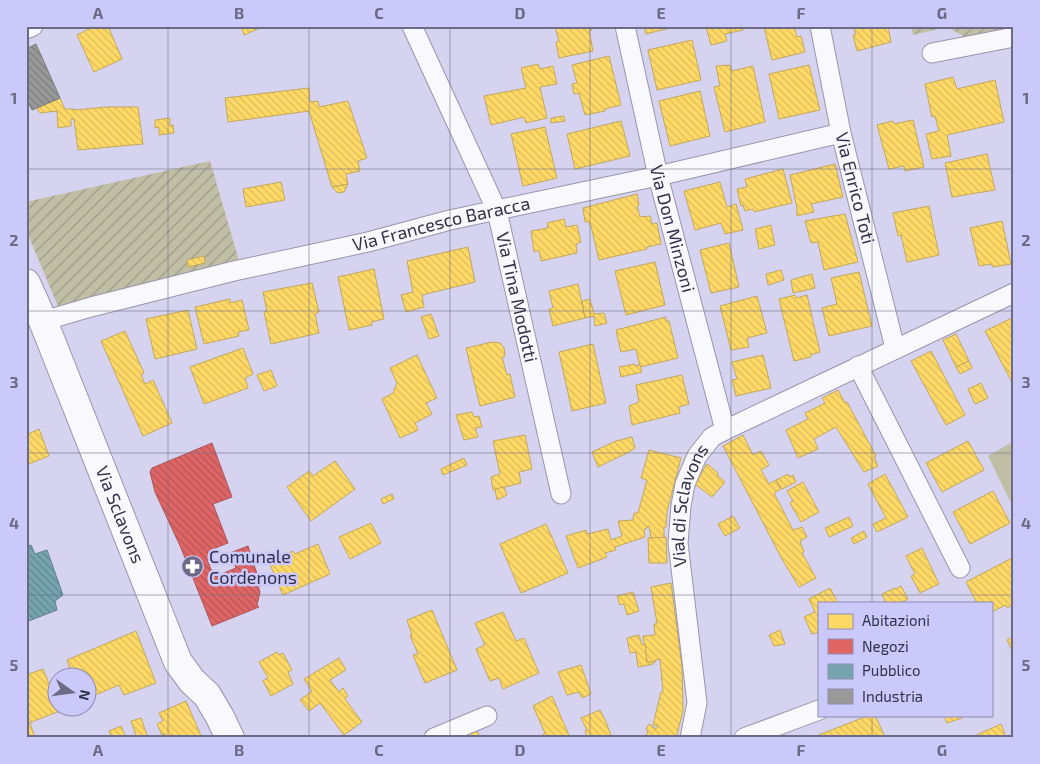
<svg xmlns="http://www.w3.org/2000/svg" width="1040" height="764" font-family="'Exo 2',sans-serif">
	<defs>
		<pattern id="garden-furrows" width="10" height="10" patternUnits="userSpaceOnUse" patternTransform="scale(1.25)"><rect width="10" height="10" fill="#c0bea4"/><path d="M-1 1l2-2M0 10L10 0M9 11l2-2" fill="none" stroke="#9d9b88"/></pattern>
		<pattern id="homes-back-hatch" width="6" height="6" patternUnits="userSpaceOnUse" patternTransform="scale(1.25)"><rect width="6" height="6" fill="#ffd966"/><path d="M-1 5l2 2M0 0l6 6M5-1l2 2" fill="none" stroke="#dbbb5a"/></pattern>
		<pattern id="shops-back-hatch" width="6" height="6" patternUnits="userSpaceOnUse" patternTransform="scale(1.25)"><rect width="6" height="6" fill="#e06666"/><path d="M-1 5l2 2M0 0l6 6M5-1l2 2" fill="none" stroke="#b65556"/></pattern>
		<pattern id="public-back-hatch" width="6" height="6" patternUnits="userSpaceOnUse" patternTransform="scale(1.25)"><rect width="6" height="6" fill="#76a5af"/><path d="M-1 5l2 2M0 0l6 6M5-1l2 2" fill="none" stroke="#618790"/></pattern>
		<pattern id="industry-back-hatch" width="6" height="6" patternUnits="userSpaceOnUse" patternTransform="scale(1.25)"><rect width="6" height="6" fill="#999"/><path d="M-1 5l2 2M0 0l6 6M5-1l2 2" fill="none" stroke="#7d7d7f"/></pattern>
	</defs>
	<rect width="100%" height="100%" fill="#d5d3ef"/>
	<polygon fill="#c0bea4" points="1014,441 1014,509 988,456"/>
	<g fill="url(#garden-furrows)">
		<polygon points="911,26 1014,26 1014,32 974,42 947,27 913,35"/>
		<polygon points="210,161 240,264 60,311 26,230 26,202"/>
	</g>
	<g fill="url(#homes-back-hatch)" stroke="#c2a75e">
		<polygon points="95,26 108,26 122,59 94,72 77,35"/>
		<polygon points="247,26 259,26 260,28 244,35 242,29"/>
		<polygon points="555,26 592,26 592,30 589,30 593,51 559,58 556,42 559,41"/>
		<polygon points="644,26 678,26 646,34"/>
		<polygon points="706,26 742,26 743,30 725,34 727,41 711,45"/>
		<polygon points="768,26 794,26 797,37 801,36 805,52 772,60 764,27"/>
		<polygon points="853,26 888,26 891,42 857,51 853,35 856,35"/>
		<polygon points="692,40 701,80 657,90 648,50"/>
		<polygon points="609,56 621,105 605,109 605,111 585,115 579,93 574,94 572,84 577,83 572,65"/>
		<polygon points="538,64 540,69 553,66 557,84 540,87 547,118 526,123 524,117 491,125 484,96 526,88 521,68"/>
		<polygon points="730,65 732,71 753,66 765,122 725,132 714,87 720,86 716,66"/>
		<polygon points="809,65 820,110 779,119 769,74"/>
		<polygon points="953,77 957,89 995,80 1004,122 947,135 951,156 932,159 926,134 939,131 935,116 932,117 925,84"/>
		<polygon points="309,88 310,102 318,101 319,107 348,101 367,158 358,161 360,171 346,174 348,184 332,187 309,111 228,122 225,98"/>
		<polygon points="700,91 710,136 670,146 659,101"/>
		<polygon points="60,98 65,109 74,109 74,110 107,107 138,107 143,144 78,150 74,119 71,119 71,126 58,128 57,111 40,113 37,108"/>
		<polygon points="564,116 565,121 551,123 551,118"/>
		<polygon points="170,118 170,126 173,125 174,133 159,135 159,127 155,128 155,120"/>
		<polygon points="913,120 924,167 905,171 904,166 889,169 877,125 893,121 894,124"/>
		<polygon points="621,121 630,156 575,169 567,134"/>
		<polygon points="545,127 557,178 523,186 511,134"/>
		<polygon points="987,154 995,190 952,197 945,163"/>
		<polygon points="835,164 843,197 811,204 814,212 797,216 797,208 790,175"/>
		<polygon points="783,169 792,203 754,212 753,209 745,211 743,205 741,206 737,189 747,187 745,179"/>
		<polygon points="281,182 285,200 246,207 243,189"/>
		<polygon points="720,182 727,207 736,204 743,230 725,234 721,223 695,230 684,191"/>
		<polygon points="348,184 344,192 338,193 332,187"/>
		<polygon points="637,194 639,205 637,206 640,217 650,216 652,224 657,223 661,244 647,247 647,249 599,260 591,226 589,222 585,222 583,208"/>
		<polygon points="929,206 939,255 907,262 901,235 898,236 893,213"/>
		<polygon points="845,214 858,262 824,270 818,242 811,243 805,221"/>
		<polygon points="564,219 566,227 577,225 581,242 576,244 577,253 541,261 539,250 534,252 531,231 548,228 547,223"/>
		<polygon points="1002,221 1011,264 993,267 991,264 979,266 970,228"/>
		<polygon points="771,225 775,245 759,249 755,229"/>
		<polygon points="729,243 739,287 711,293 700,250"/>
		<polygon points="468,247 475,282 422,295 424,307 406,312 401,295 413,292 407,261"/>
		<polygon points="204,256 205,263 188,267 187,260"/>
		<polygon points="655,262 665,305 626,315 615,271"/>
		<polygon points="374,269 384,319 371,322 372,325 349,330 338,277"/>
		<polygon points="781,270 784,280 768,285 766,274"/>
		<polygon points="859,272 872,326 829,336 822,308 837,304 831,278"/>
		<polygon points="812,274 815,288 793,293 791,280"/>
		<polygon points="312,283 319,312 315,314 319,333 271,344 264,312 267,311 263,292"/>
		<polygon points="578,284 585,318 553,326 549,309 553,308 549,291"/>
		<polygon points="795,295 796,298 807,295 820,352 810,355 811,357 794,361 779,299"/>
		<polygon points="757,296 767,333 747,338 749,347 731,350 720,306"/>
		<polygon points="230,299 230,303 242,300 249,330 238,332 239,336 204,344 195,307"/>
		<polygon points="590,299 594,314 604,313 607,323 595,326 594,316 585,318 582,301"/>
		<polygon points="188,310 197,349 155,359 146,319"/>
		<polygon points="431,314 439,336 429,339 421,317"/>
		<polygon points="666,317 666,321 669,321 678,358 640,367 636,349 621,352 616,330"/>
		<polygon points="1014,317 1014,386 985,331"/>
		<polygon points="125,331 144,373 141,375 145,384 153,380 172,423 143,436 101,341"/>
		<polygon points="956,334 969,361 956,367 943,340"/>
		<polygon points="492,342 500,343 504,348 505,356 502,357 507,375 510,374 515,397 480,406 466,348"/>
		<polygon points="593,344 606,403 572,411 559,352"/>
		<polygon points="243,348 253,374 245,378 248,388 204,404 190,367"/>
		<polygon points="931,351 965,415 946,425 911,361"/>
		<polygon points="417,355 437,398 426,403 432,414 415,423 418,430 400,438 382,399 393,393 397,383 390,368"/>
		<polygon points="763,355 771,388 736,396 732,380 737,379 732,362"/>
		<polygon points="969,361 972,368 960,374 956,367"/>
		<polygon points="635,364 635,366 640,365 642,372 621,377 619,367"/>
		<polygon points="271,370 277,386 264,391 257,375"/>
		<polygon points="682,375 689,404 679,407 680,413 632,425 629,406 639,402 636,385"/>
		<polygon points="981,383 988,398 975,404 968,389"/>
		<polygon points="838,390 845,403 847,402 876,456 874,457 878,466 864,472 836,427 814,439 818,449 798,458 786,430 808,419 805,413 825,403 822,398"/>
		<polygon points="472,412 474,417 479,416 482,427 475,428 478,437 464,440 456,415"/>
		<polygon points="39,429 49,456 26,465 26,435"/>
		<polygon points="525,435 532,469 519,472 521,483 493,490 491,477 500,474 493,441"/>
		<polygon points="743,435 753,455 761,451 769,465 761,470 769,484 776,480 781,489 774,493 793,530 802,527 807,537 800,541 804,552 802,553 816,578 799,587 782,559 723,446"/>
		<polygon points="632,437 635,448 629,452 598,467 592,452 616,441"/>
		<polygon points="968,441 984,470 942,492 926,463"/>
		<polygon points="649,450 681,458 667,512 666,527 664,527 664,538 651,538 649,526 648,526 647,528 644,529 645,537 615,547 616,550 605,553 607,557 578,568 566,536 586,530 587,534 608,529 611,540 622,536 618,521 633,520 634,513 638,513 647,480 641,478"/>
		<polygon points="464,458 467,465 443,475 441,469"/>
		<polygon points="335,461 355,489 311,521 287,487 309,471 313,476"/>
		<polygon points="707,464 718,473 717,475 725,482 712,497 695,484"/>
		<polygon points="788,474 789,477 793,475 796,482 782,489 776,480"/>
		<polygon points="885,474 908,517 877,532 873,524 886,518 868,484"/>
		<polygon points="803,482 819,512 801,522 790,503 793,501 787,491"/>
		<polygon points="504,487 507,495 497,500 495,489"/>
		<polygon points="993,491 1010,523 970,544 953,512"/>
		<polygon points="392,494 394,499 383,504 381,499"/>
		<polygon points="733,516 740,528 725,536 718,524"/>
		<polygon points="849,517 853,526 829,537 825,528"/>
		<polygon points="371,523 381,543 350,559 339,537"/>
		<polygon points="546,524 568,573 521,593 500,544"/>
		<polygon points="864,531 867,537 854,544 851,538"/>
		<polygon points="666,537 667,563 649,563 648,538"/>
		<polygon points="318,544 330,574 283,595 269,562 293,551 295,554"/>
		<polygon points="922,548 939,584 920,593 911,576 915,574 906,556"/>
		<polygon points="1014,557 1014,604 1007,608 1006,605 991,612 991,603 977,603 966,582"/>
		<polygon points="671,583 682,667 683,711 676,738 645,738 648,731 646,729 649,724 656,729 658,726 653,725 661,692 663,692 660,659 655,660 656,662 647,662 643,636 655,635 654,624 657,624 651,587"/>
		<polygon points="901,586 908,599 900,603 880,603 885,601 882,594 895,588 896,589"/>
		<polygon points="830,588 838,603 819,603 819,632 812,634 804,617 815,612 809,599"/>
		<polygon points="633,592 639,611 627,615 624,604 620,605 617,596"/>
		<polygon points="432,610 457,670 425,683 413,655 418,654 410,635 412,635 407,620"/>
		<polygon points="503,612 516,641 524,638 539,673 503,689 499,678 490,681 476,649 485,645 475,623"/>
		<polygon points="780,630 785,644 774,646 769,635"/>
		<polygon points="136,631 156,683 124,695 119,685 88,698 88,676 73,676 67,660"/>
		<polygon points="639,635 642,645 645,644 647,662 653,662 653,664 638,667 636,652 630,653 627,638"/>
		<polygon points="1014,636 1014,655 1007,640"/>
		<polygon points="277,652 279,655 283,653 292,670 288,672 293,684 271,696 263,681 268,678 259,662"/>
		<polygon points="339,658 346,670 330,680 339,692 343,688 348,696 345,699 362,722 344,735 320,703 309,711 300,700 312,691 304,679"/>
		<polygon points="581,665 591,694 582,698 579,692 567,695 558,672"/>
		<polygon points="43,669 60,711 26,724 26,675"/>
		<polygon points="552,696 565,726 570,738 540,737 545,733 533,706"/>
		<polygon points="186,701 202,738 166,738 165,734 162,735 157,724 163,721 159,713"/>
		<polygon points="600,710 606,722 612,738 588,738 585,731 587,730 581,718"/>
		<polygon points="870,715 875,715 884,735 877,738 811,738"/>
		<polygon points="944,715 961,715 962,718 947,723"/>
		<polygon points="141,718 147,735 137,738 131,721"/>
		<polygon points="30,723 35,738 26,738 26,724"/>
		<polygon points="1001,724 1006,738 970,738"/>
		<polygon points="121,726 126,738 112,738 109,731"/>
		<polygon points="477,730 480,738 449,738"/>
	</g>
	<polygon fill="url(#shops-back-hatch)" stroke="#ac565e" points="212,443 232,497 213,504 228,543 210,550 212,557 207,559 214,577 236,568 230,553 248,546 261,586 258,586 260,592 257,605 259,607 212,626 181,548 155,492 150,472 152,468"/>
	<polygon fill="url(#public-back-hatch)" stroke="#628291" points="31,545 35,554 47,550 63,595 55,601 57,610 26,622 26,546"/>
	<polygon fill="url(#industry-back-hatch)" stroke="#7a7a81" points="36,44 60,98 32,110 26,98 26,49"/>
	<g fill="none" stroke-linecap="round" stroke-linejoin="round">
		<defs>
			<g id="street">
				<path id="s1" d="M412 26 497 211 561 494"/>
				<path id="s2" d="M625 26 658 176 725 430"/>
				<path id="s3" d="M820 26 841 133 895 348"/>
				<polyline points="26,29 33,26"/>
				<polyline points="932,53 1014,37"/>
				<path id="s4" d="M43 321 91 307 234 271 368 242 450 220 658 176 841 133"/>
				<polyline points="858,366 960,568"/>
				<polyline points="434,738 487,716"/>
				<path id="s5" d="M690 738 697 703 678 543 681 506 685 484 697 456 712 437 725 430 1014 293"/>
				<polyline points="744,738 819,710"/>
			</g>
			<g id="secondary">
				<path id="s6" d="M26 283 43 321 178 662 192 681 207 695 220 717 230 738"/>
			</g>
		</defs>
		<use href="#street" stroke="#9896ac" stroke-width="21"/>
		<use href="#secondary" stroke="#9896ac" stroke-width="30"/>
		<use href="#street" stroke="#f9f8fd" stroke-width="19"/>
		<use href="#secondary" stroke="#f9f8fd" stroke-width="28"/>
	</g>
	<path fill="none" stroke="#6c6a84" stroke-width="1" stroke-opacity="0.55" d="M168 26V738M309 26V738M450 26V738M590 26V738M731 26V738M872 26V603M26 169H1014M26 311H1014M26 453H1014M26 595H1014M872 715V738"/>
	<defs>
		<symbol id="pharmacy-disc" viewBox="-11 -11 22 22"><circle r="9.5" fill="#6c6a84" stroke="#cbc8fa"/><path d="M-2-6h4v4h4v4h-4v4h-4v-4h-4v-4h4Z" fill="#fff"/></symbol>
	</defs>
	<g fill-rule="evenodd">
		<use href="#pharmacy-disc" x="180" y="554" width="25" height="25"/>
	</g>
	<g text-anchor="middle" stroke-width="5" stroke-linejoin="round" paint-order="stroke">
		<g font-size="18" fill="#33314a" stroke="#cbc8fa">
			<text dy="6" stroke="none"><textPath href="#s3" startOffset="166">Via Enrico Toti</textPath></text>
			<text dy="6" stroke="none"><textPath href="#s4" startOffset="410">Via Francesco Baracca</textPath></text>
			<text dy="6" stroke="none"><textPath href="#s2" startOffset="208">Via Don Minzoni</textPath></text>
			<text dy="6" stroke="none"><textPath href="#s1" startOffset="292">Via Tina Modotti</textPath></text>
			<text dy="6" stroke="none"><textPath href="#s5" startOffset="236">Vial di Sclavons</textPath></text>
			<text dy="6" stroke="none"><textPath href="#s6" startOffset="250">Via Sclavons</textPath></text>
		</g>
		<g font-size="18" fill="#33314a" stroke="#cbc8fa" text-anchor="start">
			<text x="209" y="563">Comunale<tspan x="209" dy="21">Cordenons</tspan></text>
		</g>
	</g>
	<rect width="1040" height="764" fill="none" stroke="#cbc8fa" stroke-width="55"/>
	<rect x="818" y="602" width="175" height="115" fill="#cbc8fa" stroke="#8e8cb4"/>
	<rect x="828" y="614" width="25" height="15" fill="#ffd966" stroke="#8e8cb4"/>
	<text x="862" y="626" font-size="15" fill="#33314a">Abitazioni</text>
	<rect x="828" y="639" width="25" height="15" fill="#e06666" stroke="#8e8cb4"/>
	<text x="862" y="652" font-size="15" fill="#33314a">Negozi</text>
	<rect x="828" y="664" width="25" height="15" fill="#76a5af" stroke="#8e8cb4"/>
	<text x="862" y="676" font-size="15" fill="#33314a">Pubblico</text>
	<rect x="828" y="689" width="25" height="15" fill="#999999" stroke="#8e8cb4"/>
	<text x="862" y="702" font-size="15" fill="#33314a">Industria</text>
	<g transform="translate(72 692) rotate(104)"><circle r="24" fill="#cbc8fa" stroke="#8e8cb4"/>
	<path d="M0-4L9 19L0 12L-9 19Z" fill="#6c6a84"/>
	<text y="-8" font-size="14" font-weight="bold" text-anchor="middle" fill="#33314a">N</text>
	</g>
	<rect x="28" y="28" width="984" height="708" fill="none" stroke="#6c6a84" stroke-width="2"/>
	<g font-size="16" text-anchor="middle" font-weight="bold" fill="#6c6a84">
		<text x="98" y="19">A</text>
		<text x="239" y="19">B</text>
		<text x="379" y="19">C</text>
		<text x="520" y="19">D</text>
		<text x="661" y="19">E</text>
		<text x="801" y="19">F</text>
		<text x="942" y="19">G</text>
		<text x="14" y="104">1</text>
		<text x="1026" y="104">1</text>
		<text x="14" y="246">2</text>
		<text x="1026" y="246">2</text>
		<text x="14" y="388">3</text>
		<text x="1026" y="388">3</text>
		<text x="14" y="529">4</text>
		<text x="1026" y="529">4</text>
		<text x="14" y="671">5</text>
		<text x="1026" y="671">5</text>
		<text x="98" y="756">A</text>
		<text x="239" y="756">B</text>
		<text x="379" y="756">C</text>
		<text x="520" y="756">D</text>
		<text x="661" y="756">E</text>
		<text x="801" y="756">F</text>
		<text x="942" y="756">G</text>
	</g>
</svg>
